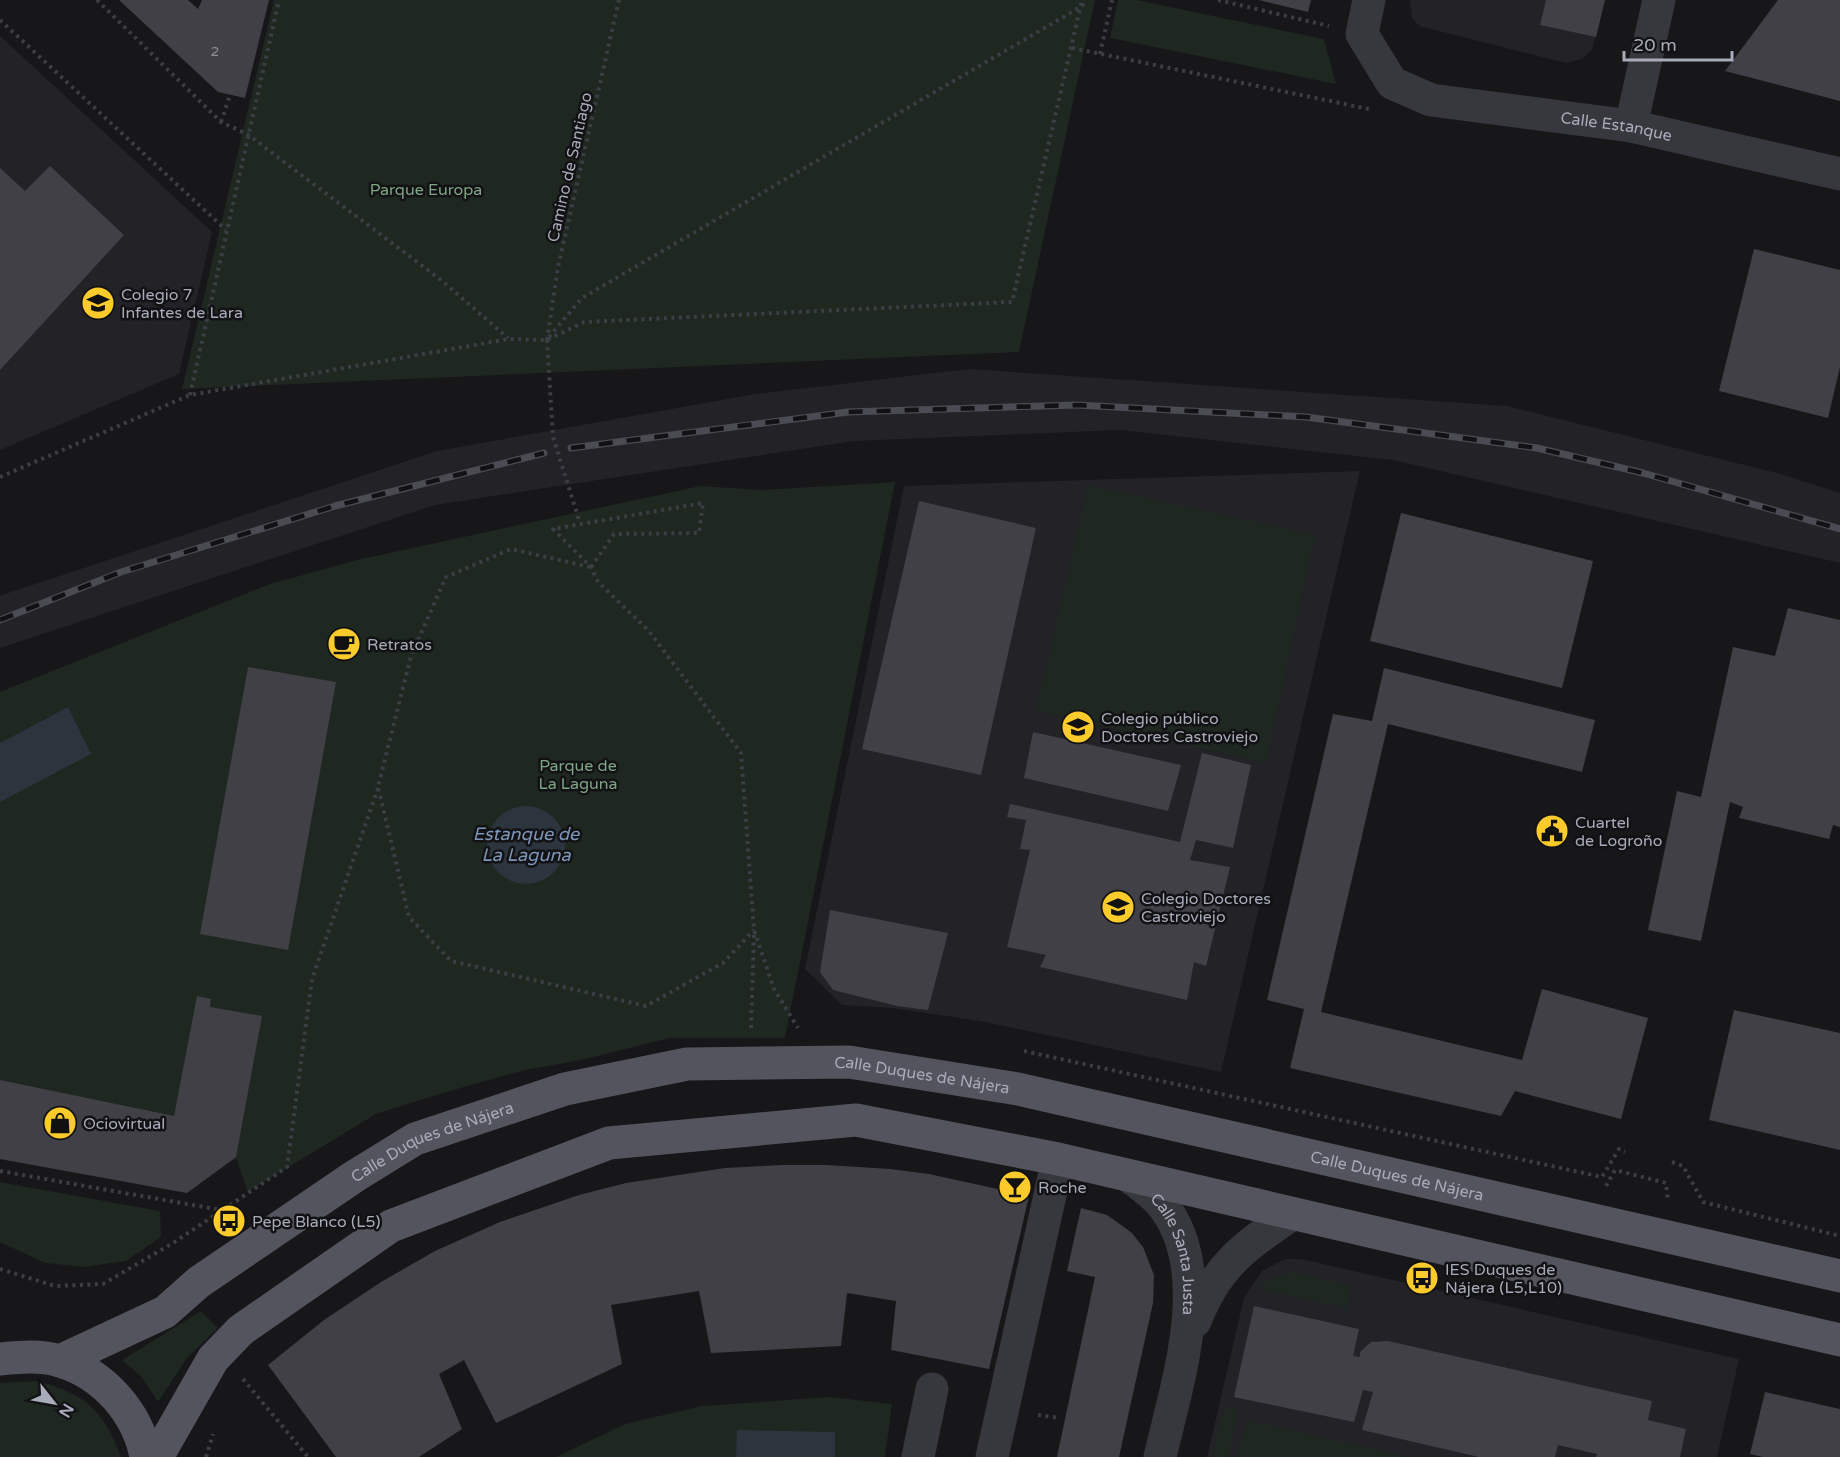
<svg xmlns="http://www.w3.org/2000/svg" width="1840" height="1457" font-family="'Varela Round',sans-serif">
	<rect width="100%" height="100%" fill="#171619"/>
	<g fill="#232226">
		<polygon points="1410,0 1605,0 1592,50 1582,59 1566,63 1419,26 1412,18"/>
		<polygon points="0,36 212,232 179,374 0,450"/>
		<polygon points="969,369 1507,406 1777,473 1840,493 1840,563 1393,460 1120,430 854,441 435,505 0,648 0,596 5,594 437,451 755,394"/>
		<polygon points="1360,471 1221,1072 980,1021 892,1008 842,1005 805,969 904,486"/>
		<polygon points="1285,1259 1301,1259 1739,1359 1717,1457 1207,1457 1244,1298 1262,1271"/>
	</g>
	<g fill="#1e2720">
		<polygon points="274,0 1095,0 1019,352 182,389"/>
		<polygon points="1118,0 1137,0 1324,39 1336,84 1110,38"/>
		<polygon points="895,482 785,1038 669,1038 581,1060 521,1071 436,1095 376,1114 248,1192 236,1158 187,1193 0,1159 0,692 270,584 361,559 700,486 761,490"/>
		<polygon points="1088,485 1315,535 1266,763 1036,711"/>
		<polygon points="0,1182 160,1211 161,1237 126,1261 84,1267 45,1263 0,1242"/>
		<polygon points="1294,1272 1352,1286 1347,1308 1258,1289 1267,1280"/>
		<polygon points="201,1311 218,1328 187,1358 158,1402 141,1376 122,1360"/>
		<path d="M38 1381C87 1395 103 1410 121 1457H0V1383Z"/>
		<polygon points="830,1397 892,1404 885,1457 556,1457 625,1424 702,1406"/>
		<polygon points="1224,1408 1237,1411 1229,1457 1212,1457"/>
		<polygon points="1246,1420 1410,1457 1237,1457"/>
	</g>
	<g fill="#2c343d">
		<polygon points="68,707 91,754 0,802 0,743"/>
		<circle cx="526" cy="845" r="39"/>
		<polygon points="737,1430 835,1432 835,1457 736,1457"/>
	</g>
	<g fill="#414046">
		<polygon points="119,0 188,0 198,9 202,0 269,0 245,98 218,92"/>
		<polygon points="1259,0 1311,0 1308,12"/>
		<polygon points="1546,0 1605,0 1596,37 1540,25"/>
		<polygon points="1778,0 1840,0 1840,101 1725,71"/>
		<polygon points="50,166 124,235 0,370 0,168 25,191"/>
		<polygon points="1754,249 1840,270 1840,367 1828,418 1719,391"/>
		<polygon points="919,501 1036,528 981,775 862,749"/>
		<polygon points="1401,513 1593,561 1562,688 1370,641"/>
		<polygon points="1788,608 1840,620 1840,827 1833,825 1829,839 1739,818 1743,807 1730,802 1701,941 1648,930 1677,791 1701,797 1733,647 1775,656"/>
		<polygon points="248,667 336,682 288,950 200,934"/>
		<polygon points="1384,668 1595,720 1582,772 1388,724 1321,1012 1522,1060 1542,989 1648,1018 1621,1119 1515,1091 1501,1116 1290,1068 1304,1009 1267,1000 1333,714 1372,721"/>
		<polygon points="1033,732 1181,765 1168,811 1024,778"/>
		<polygon points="1202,753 1251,765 1233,848 1196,840 1190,860 1230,867 1206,966 1194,962 1187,1000 1040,967 1046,955 1007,947 1030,850 1020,849 1026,820 1007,817 1010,804 1180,842"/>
		<polygon points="830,910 948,933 928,1010 897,1006 833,990 820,972"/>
		<polygon points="197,996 211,999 210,1007 262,1016 236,1157 187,1193 0,1159 0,1080 174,1116"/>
		<polygon points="1734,1010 1840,1033 1840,1150 1709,1120"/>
		<polygon points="783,1165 827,1165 890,1169 929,1174 1029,1196 989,1369 891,1350 896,1301 847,1293 841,1346 711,1353 699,1291 611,1305 622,1364 496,1423 464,1360 439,1374 462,1429 419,1457 336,1457 268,1365 324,1320 381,1282 435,1251 500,1222 579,1195 626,1183 725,1168"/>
		<polygon points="1081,1208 1107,1215 1132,1233 1143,1247 1154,1275 1153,1303 1119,1457 1057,1457 1095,1277 1067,1271"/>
		<polygon points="1254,1306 1359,1329 1353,1356 1360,1357 1360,1352 1371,1342 1388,1341 1652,1401 1648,1420 1686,1429 1680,1457 1596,1457 1597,1454 1558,1445 1555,1457 1479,1457 1362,1430 1373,1392 1363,1390 1354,1422 1234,1397"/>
		<polygon points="1765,1392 1840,1409 1840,1457 1763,1457 1750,1454"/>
	</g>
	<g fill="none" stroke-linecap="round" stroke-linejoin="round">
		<g stroke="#3d3e45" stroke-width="4" stroke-dasharray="3 4.5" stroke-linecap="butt">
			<polyline points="97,0 221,122 247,134 441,280 508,338"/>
			<polyline points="1218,0 1329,26"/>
			<polyline points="0,20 226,230"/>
			<polyline points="1072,48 1369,109"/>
			<polyline points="1100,54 1112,0"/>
			<polyline points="221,122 230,95"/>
			<polyline points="549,337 582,298 1082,6 1085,0"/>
			<polyline points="547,340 558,267 619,0"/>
			<polyline points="190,395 279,0"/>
			<polyline points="0,477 190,395 509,339 547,340 584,322 1012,302 1082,0"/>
			<polyline points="590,567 511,549 446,577 411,656 378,787 409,917 451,961 646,1006 723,963 754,930"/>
			<polyline points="591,567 614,534 699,533 703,503 553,529 591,567 598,582 648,630 741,753 754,930 774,989 798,1028"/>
			<polyline points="751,1028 754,933"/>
			<polyline points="1024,1051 1602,1177 1619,1149 1625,1152"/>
			<polyline points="1672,1162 1683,1166 1703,1202 1840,1236"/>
			<polyline points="0,1171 221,1210"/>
			<polyline points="1606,1186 1615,1170 1666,1183 1668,1202"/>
			<polyline points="0,1269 55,1286 103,1284 173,1243 287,1167 312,979 378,788"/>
			<polyline points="243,1379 308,1457"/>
			<polyline points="1038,1415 1060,1418"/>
			<polyline points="206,1457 213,1434"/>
		</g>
		<g stroke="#37383e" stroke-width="33">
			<path id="s1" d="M1369 0 1362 34 1392 83 1431 100 1631 126 1840 174"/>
			<polyline points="1631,126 1659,0"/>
			<path id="s2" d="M1129 1176C1139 1184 1152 1193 1161 1203 1216 1270 1177 1382 1160 1457"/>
			<path d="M1195 1321C1217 1265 1244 1247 1292 1214"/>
			<polyline points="918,1457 932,1389"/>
			<polyline points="992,1457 1058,1159"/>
		</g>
		<g stroke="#53545d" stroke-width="33">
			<path d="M0 1359C20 1357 41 1355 60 1361 104 1374 138 1413 146 1457"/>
			<path id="s3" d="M60 1361 165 1312 199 1282 355 1176 415 1139 565 1089 687 1064 849 1062 1018 1089 1840 1276"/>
			<polyline points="157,1457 213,1359 241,1330 391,1226 609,1143 856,1120 1058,1159 1840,1340"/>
		</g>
		<defs>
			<g id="rail">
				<polyline points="571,448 848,412 1077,405 1306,417 1537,448 1643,473 1840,529"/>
				<polyline points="0,620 121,572 335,506 544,453"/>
			</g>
		</defs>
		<use href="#rail" stroke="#4a4b53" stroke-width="7"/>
		<use href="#rail" stroke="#121114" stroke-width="4.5" stroke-dasharray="14" stroke-linecap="butt"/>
		<polyline stroke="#3d3e45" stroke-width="4" stroke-dasharray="3 4.5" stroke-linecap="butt" points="547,340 553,437 580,523"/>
	</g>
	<defs>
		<symbol id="school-disc" viewBox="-11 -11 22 22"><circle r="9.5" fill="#fbcb2c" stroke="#121114"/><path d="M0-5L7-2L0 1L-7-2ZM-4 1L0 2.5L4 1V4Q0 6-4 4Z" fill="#111"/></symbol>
		<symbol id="cafe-disc" viewBox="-11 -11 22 22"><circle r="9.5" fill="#fbcb2c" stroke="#121114"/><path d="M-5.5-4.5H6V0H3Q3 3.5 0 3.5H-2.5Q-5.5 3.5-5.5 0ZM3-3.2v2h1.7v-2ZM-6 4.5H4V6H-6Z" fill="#111"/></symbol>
		<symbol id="civic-disc" viewBox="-11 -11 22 22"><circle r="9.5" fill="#fbcb2c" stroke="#121114"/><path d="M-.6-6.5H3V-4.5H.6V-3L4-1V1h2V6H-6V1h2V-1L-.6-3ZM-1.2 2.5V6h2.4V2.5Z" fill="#111"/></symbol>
		<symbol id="shop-disc" viewBox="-11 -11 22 22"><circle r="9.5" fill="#fbcb2c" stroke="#121114"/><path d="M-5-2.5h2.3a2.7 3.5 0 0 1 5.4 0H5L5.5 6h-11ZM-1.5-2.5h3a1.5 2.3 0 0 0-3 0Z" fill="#111"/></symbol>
		<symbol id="bar-disc" viewBox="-11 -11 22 22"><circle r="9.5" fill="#fbcb2c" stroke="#121114"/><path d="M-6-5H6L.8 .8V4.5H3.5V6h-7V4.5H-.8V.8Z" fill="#111"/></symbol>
		<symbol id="bus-disc" viewBox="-11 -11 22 22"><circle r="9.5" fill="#fbcb2c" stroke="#121114"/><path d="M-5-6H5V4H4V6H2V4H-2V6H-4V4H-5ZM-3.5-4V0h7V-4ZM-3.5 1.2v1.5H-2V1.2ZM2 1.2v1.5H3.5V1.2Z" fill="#111"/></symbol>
	</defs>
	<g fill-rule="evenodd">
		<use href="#school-disc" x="79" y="284" width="38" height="38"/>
		<use href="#cafe-disc" x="325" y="625" width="38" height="38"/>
		<use href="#school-disc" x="1059" y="708" width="38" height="38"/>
		<use href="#civic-disc" x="1533" y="812" width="38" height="38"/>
		<use href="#school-disc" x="1099" y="888" width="38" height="38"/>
		<use href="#shop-disc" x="41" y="1104" width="38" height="38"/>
		<use href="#bar-disc" x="996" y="1168" width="38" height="38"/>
		<use href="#bus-disc" x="210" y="1202" width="38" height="38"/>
		<use href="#bus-disc" x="1403" y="1259" width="38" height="38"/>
	</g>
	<g text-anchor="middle" stroke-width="5" stroke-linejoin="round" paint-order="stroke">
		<g font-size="14" fill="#8e909c">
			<text x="215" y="56">2</text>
		</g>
		<g font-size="16" fill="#a8abb9" stroke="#121114">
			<text dy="6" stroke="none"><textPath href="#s1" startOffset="322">Calle Estanque</textPath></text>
			<text transform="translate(569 167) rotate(-77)" y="6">Camino de Santiago</text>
			<text dy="6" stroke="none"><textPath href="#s3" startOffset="939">Calle Duques de Nájera</textPath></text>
			<text dy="6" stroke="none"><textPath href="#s3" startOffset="435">Calle Duques de Nájera</textPath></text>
			<text dy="6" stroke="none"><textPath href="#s3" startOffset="1425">Calle Duques de Nájera</textPath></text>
			<text dy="6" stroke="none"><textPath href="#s2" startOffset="96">Calle Santa Justa</textPath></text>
		</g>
		<g font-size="16" fill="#7ea584" stroke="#121114">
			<text x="426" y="195">Parque Europa</text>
			<text x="578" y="771">Parque de<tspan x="578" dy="18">La Laguna</tspan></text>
		</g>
		<g font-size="16" fill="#a8abb9" stroke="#121114" text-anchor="start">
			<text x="121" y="300">Colegio 7<tspan x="121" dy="18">Infantes de Lara</tspan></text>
			<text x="367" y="650">Retratos</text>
			<text x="1101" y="724">Colegio público<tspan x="1101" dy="18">Doctores Castroviejo</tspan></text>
			<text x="1575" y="828">Cuartel<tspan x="1575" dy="18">de Logroño</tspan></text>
			<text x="1141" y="904">Colegio Doctores<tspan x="1141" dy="18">Castroviejo</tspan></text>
			<text x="83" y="1129">Ociovirtual</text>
			<text x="1038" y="1193">Roche</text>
			<text x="252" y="1227">Pepe Blanco (L5)</text>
			<text x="1445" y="1275">IES Duques de<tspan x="1445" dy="18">Nájera (L5,L10)</tspan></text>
		</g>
		<g font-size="18" font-style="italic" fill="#7d95b6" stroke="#121114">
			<text x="526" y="840">Estanque de<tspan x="526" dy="21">La Laguna</tspan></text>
		</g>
	</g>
	<g transform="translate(54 1403) rotate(121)" stroke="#121114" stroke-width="4.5" paint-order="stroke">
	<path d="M0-4.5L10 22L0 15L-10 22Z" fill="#a8abb9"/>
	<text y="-9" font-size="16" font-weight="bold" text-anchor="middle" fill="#a8abb9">N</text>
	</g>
	<path d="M1624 51v9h108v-9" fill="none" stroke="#a8abb9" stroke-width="3"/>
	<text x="1633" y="51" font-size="18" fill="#a8abb9" stroke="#121114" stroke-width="4.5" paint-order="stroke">20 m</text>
</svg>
